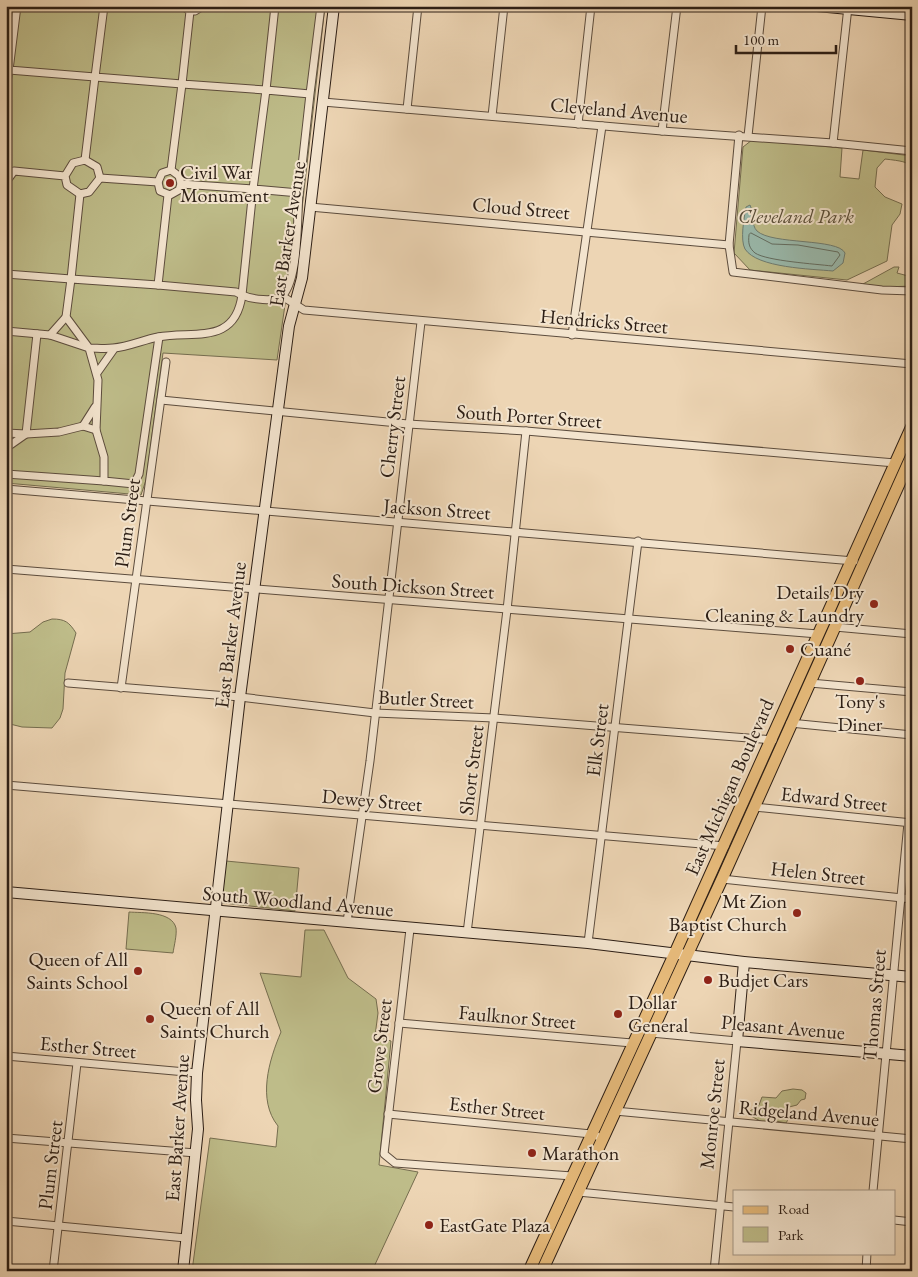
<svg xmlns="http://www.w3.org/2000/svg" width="918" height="1277" font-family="'EB Garamond',serif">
	<rect width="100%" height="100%" fill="#edd5b4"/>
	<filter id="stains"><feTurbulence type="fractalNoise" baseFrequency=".004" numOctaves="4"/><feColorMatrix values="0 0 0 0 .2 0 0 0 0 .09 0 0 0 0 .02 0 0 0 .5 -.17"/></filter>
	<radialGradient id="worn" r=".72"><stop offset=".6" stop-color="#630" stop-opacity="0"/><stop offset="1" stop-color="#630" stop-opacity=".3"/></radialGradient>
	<g fill="#bebc89" stroke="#756d4f">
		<polygon points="6,6 325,6 294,279 286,298 277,360 163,353 146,480 141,495 6,483"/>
		<path d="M752 140 842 148 840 177 859 179 863 150 912 156 911 187C905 162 918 163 885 159L877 168 875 187 885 197 902 204 900 214 892 225 887 261 847 280 750 270 734 253 743 147Z"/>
		<polygon points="894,267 899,267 897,273 912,277 912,286 885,287 863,284"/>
		<path d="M52 619C65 619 69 622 76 633L65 673 63 709 60 718 52 728 22 727 6 723V634L30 632 43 622Z"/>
		<polygon points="226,861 299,868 295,911 223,903 222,899"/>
		<path d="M129 912C142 913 172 911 176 928 177 935 174 946 173 953L126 949Z"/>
		<path d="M305 930H324L348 978 376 999 378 1013 375 1036 391 1041 379 1165 418 1172 372 1271H192L210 1138 276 1147 278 1126C257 1100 269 1060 281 1032L260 973 301 977Z"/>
		<polygon points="793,1089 802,1090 806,1093 805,1099 801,1100 797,1105 789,1107 789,1118 786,1123 771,1120 762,1122 751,1116 750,1111 759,1105 762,1097 776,1098 782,1091"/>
	</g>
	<path fill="#99b9ac" stroke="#6d7b70" d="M750 205C754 213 751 225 757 231 772 245 838 238 845 253L843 263 833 271C812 269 757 268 745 249 740 240 744 218 746 207Z"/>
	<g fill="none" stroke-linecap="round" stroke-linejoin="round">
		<path stroke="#626c60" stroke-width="1" d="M751 233 772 244 798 245 838 252 840 255 832 266C816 264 767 261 755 253 749 248 748 243 749 235Z"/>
		<defs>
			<g id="street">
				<polyline points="17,6 9,70 95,77 85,160"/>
				<polyline points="182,6 190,11 182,84 266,90 275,6"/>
				<polyline points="190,11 195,11 203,6"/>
				<polyline points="6,70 9,70 6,88"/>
				<polyline points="310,94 299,193 253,189 266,90 310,94 321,6"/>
				<polyline points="323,102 662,131 833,143 912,151"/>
				<polyline points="407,109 418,6"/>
				<polyline points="492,116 504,6"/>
				<polyline points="578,124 591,6"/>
				<polyline points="662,131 677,6"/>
				<polyline points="739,135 729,245 733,272 882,290 912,291"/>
				<polyline points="748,136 762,6"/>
				<polyline points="833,143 848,7"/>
				<polyline points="100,178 158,182 162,173 171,170 182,84 95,77 104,6"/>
				<polyline points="6,182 14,171 65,176 67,185 80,194 89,192 100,178 97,167 85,160 73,163 65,176"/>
				<polyline points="158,182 160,191 170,195 179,190 181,184"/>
				<polyline points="168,195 158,285 236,292 242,295 253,189 181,184 179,176 171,170"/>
				<polyline points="310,207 729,245"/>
				<polyline points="6,274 71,279 80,194"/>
				<path d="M158 285 71 279 66 317 89 348C97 348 105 349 113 348 128 347 143 340 158 337 193 330 235 346 242 295 251 299 275 303 283 295 299 277 297 218 299 193"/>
				<polyline points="282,296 304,310 912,364"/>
				<polyline points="6,331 50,335 66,317"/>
				<polyline points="37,334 26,434 59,432 83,426 96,430"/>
				<polyline points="50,335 89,348 98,380 96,430 104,457 104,481 134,484 139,474 159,337"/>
				<polyline points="572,335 602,126"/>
				<polyline points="97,373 114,349"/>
				<polyline points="161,400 408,424 526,431 895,463"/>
				<polyline points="83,426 95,407"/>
				<polyline points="6,433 26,434 6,448"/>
				<polyline points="6,474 104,481"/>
				<polyline points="6,489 854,561"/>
				<polyline points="6,569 818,634"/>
				<polyline points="835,627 912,634"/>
				<polyline points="68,683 240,697 375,713 494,718 773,740"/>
				<polyline points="810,683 912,692"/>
				<polyline points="121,688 166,362"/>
				<polyline points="790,723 912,735"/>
				<polyline points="6,785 725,846"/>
				<polyline points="754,807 912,823"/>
				<polyline points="722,879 912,899"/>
				<polyline points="347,922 370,761 421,322"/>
				<polyline points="410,929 384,1154 395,1163 572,1176"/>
				<polyline points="467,933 507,610 526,431"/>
				<polyline points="588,943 638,541"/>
				<polyline points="399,1023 632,1043"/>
				<polyline points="651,1033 737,1041 714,1271"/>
				<polyline points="6,1056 197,1073"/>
				<polyline points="615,1111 912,1139"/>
				<polyline points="388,1114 591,1134 602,1138"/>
				<polyline points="6,1138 196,1153"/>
				<polyline points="873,1191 908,823"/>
				<polyline points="578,1192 734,1207"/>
				<polyline points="894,1220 912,1222"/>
				<polyline points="6,1221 186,1238"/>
				<polyline points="53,1271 77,1063"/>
				<polyline points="866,1271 867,1253"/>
			</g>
			<g id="secondary">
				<polyline points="817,6 912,15"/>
				<polyline points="6,892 588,943 744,962 912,977"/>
				<polyline points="744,962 737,1041 912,1056"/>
				<polyline points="183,1271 198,1129 196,1100 197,1073 240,697 289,326 302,278 334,6"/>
			</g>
			<g id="primary">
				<polyline points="529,1271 675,953 912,426"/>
				<polyline points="542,1271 722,879 912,455"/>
			</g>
		</defs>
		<use href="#street" stroke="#5c4c3d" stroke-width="9"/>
		<use href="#secondary" stroke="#2c1e15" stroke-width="12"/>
		<use href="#primary" stroke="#2c1e15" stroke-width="13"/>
		<use href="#street" stroke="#f3e4ce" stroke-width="7"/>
		<use href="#secondary" stroke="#f3e4ce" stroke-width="10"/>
		<use href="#primary" stroke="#e6ba7a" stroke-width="11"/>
	</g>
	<g fill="#8f2418" stroke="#f3e4ce" stroke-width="2">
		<circle cx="170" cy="183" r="5"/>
		<circle cx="874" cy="604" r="5"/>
		<circle cx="790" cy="649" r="5"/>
		<circle cx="860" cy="681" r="5"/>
		<circle cx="797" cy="913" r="5"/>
		<circle cx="138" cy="971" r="5"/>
		<circle cx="708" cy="980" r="5"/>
		<circle cx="618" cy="1014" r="5"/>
		<circle cx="150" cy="1019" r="5"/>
		<circle cx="532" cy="1153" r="5"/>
		<circle cx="429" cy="1225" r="5"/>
	</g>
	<g text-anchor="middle" stroke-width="4" stroke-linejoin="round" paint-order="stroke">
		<g font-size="20" fill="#2c1e15" stroke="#f3e4ce">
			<text transform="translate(619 110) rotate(5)" y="7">Cleveland Avenue</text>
			<text transform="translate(521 208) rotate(5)" y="7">Cloud Street</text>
			<text transform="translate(287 234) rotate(-81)" y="7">East Barker Avenue</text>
			<text transform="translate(604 321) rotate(5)" y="7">Hendricks Street</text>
			<text transform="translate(529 416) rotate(4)" y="7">South Porter Street</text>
			<text transform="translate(392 427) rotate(-83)" y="7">Cherry Street</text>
			<text transform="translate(437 509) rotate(4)" y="7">Jackson Street</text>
			<text transform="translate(127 523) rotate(-82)" y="7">Plum Street</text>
			<text transform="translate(413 586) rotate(4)" y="7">South Dickson Street</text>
			<text transform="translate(230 635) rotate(-83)" y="7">East Barker Avenue</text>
			<text transform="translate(426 699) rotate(3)" y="7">Butler Street</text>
			<text transform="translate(597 740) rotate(-83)" y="7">Elk Street</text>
			<text transform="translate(471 770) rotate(-83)" y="7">Short Street</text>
			<text transform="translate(729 787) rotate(-66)" y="7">East Michigan Boulevard</text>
			<text transform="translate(834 799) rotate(6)" y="7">Edward Street</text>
			<text transform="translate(372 800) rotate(5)" y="7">Dewey Street</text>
			<text transform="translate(818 873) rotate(6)" y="7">Helen Street</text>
			<text transform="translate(298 901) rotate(5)" y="7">South Woodland Avenue</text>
			<text transform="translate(874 1005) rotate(-85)" y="7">Thomas Street</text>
			<text transform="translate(517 1017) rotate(5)" y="7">Faulknor Street</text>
			<text transform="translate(783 1027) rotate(5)" y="7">Pleasant Avenue</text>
			<text transform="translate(379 1046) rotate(-83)" y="7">Grove Street</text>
			<text transform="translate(88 1047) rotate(5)" y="7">Esther Street</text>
			<text transform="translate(497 1108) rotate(6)" y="7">Esther Street</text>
			<text transform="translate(809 1113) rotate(5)" y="7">Ridgeland Avenue</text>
			<text transform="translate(712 1114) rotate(-84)" y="7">Monroe Street</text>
			<text transform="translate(177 1128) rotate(-86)" y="7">East Barker Avenue</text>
			<text transform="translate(50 1165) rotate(-83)" y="7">Plum Street</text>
		</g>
		<g font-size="20" fill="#2c1e15" stroke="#f3e4ce" text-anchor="start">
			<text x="180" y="179">Civil War<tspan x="180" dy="23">Monument</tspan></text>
			<text x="864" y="599" text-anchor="end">Details Dry<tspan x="864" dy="23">Cleaning &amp; Laundry</tspan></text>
			<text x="800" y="656">Cuané</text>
			<text x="860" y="708" text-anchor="middle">Tony's<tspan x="860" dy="23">Diner</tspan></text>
			<text x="787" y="908" text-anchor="end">Mt Zion<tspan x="787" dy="23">Baptist Church</tspan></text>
			<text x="128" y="966" text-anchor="end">Queen of All<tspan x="128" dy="23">Saints School</tspan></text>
			<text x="718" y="987">Budjet Cars</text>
			<text x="628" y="1009">Dollar<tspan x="628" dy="23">General</tspan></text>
			<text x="160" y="1015">Queen of All<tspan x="160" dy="23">Saints Church</tspan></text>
			<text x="542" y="1160">Marathon</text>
			<text x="439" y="1232">EastGate Plaza</text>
		</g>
		<g font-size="20" font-style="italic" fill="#584d38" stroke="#f3e4ce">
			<text x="796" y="223">Cleveland Park</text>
		</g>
	</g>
	<rect width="918" height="1277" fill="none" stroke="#edd5b4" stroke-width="25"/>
	<rect x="8" y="8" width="903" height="1262" fill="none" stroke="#2c1e15" stroke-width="2.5"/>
	<rect x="12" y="12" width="893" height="1252" fill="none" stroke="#2c1e15"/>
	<rect x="733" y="1190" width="162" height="65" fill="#f3e4ce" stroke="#a39584"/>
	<rect x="743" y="1206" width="25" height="8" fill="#e6ba7a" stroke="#a39584"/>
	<text x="778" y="1214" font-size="15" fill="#2c1e15">Road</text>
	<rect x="743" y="1227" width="25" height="15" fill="#bebc89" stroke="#a39584"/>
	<text x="778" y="1240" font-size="15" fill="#2c1e15">Park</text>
	<path d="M736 45v8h100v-8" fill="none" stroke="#2c1e15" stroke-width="2.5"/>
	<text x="743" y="45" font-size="15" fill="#2c1e15" stroke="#f3e4ce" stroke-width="4" paint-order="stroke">100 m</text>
	<rect width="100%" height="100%" filter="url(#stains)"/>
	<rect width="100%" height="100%" fill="url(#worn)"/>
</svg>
